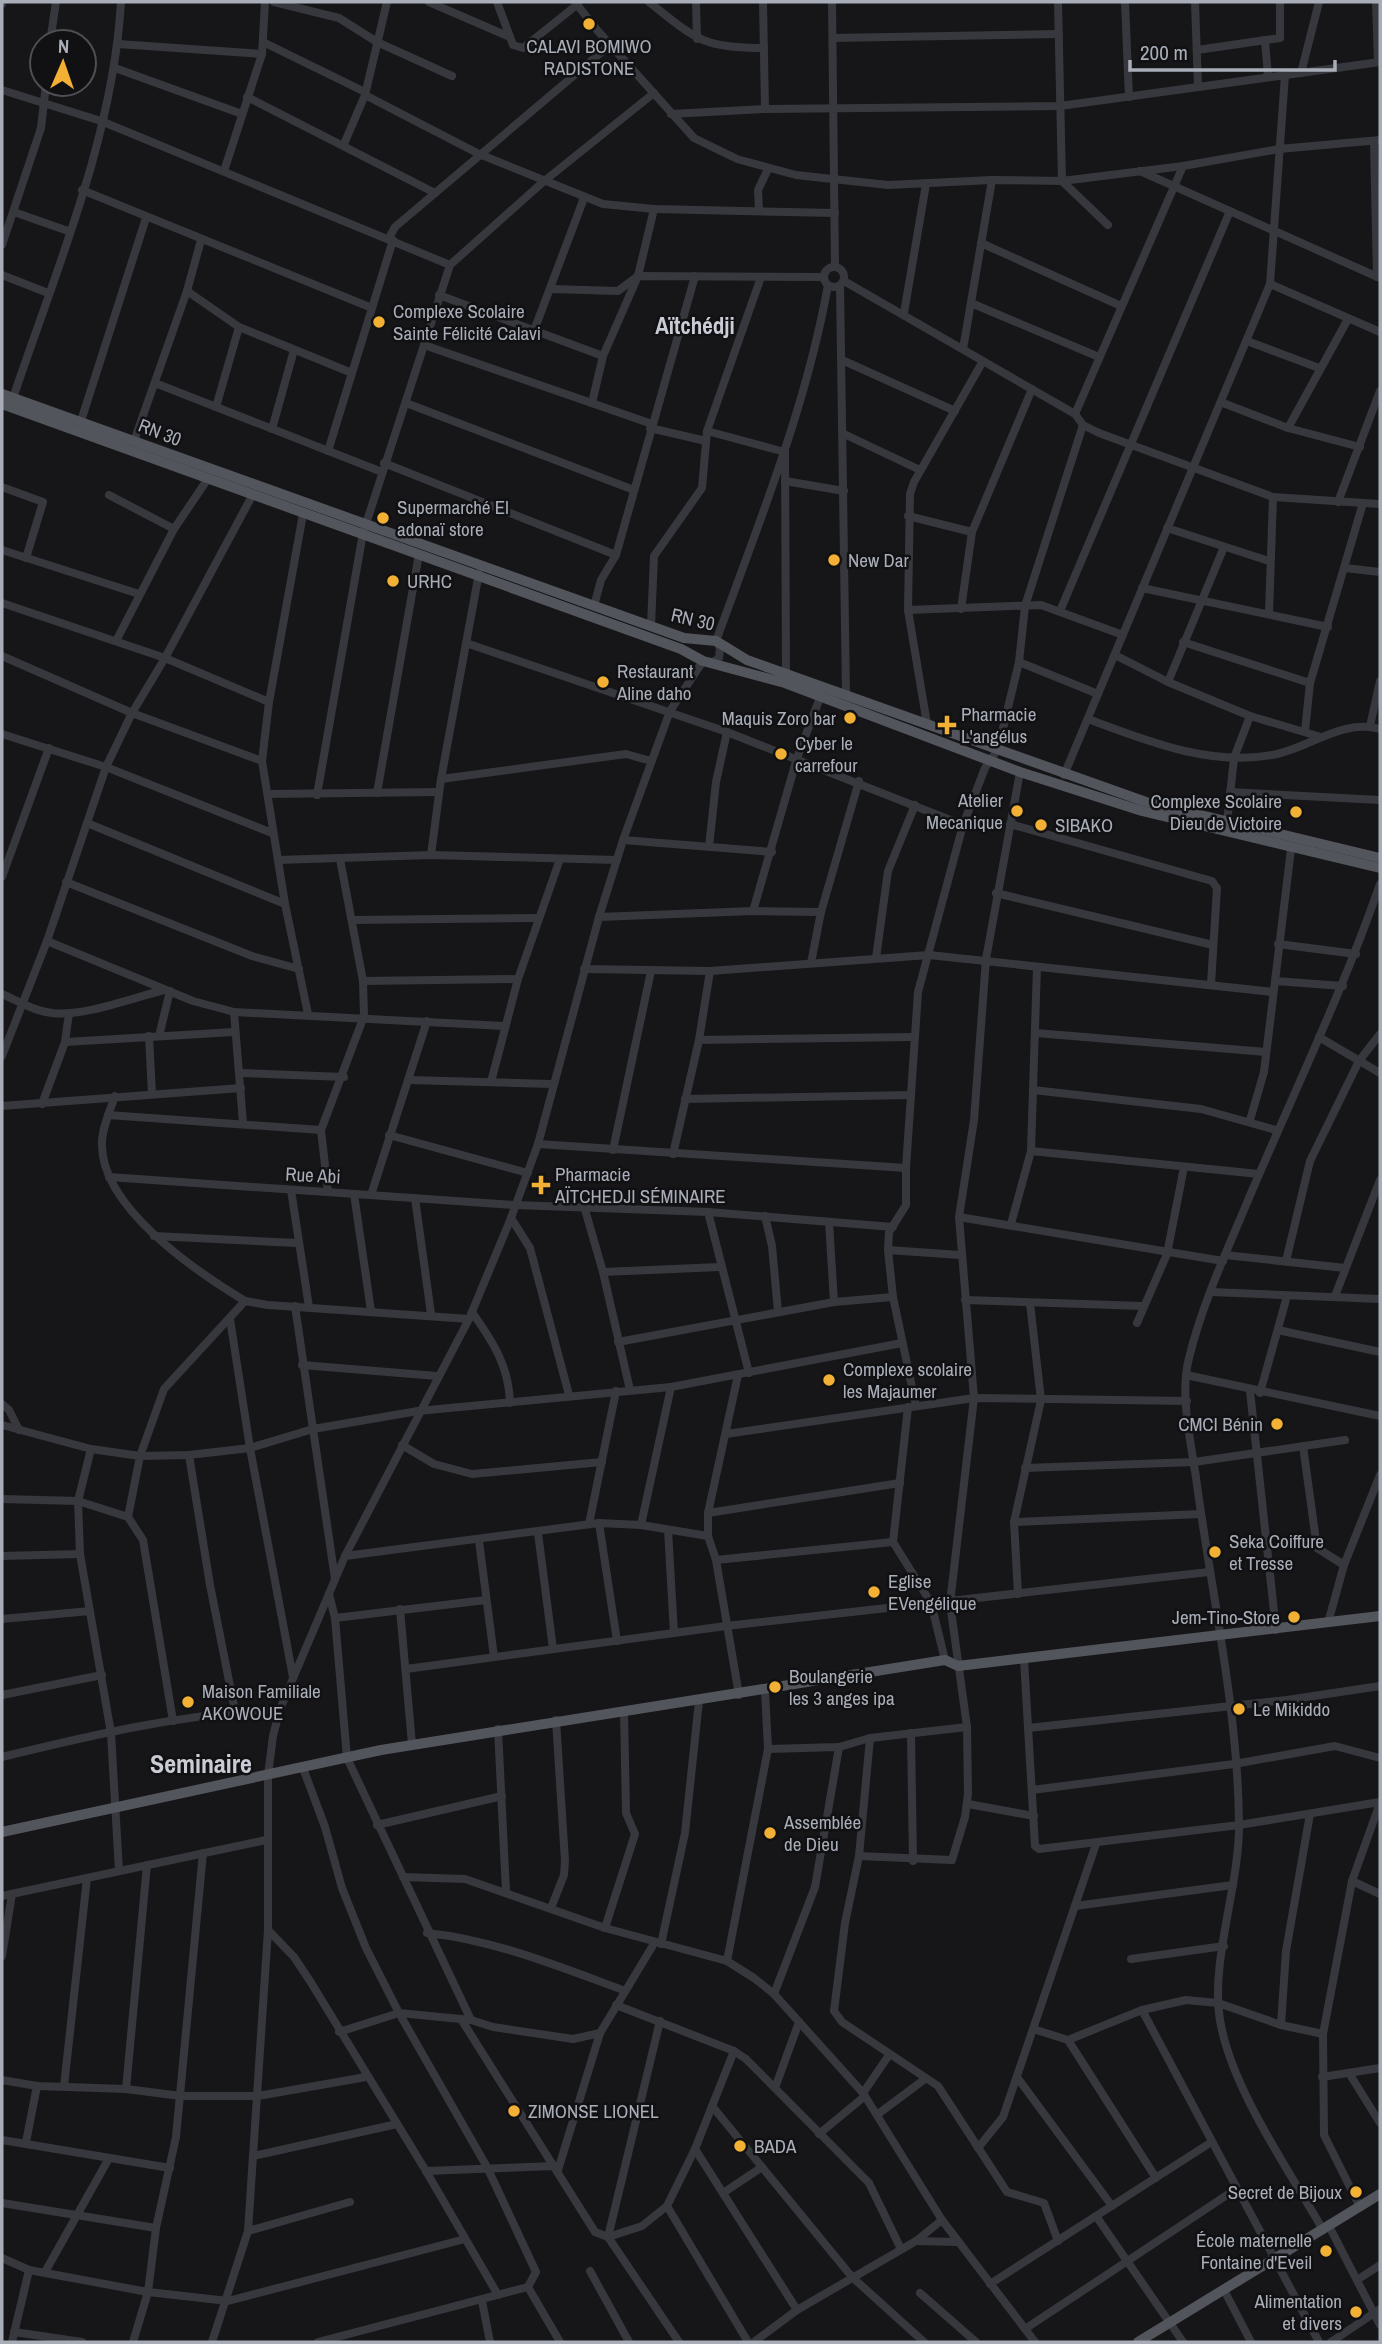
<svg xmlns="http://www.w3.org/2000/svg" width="1382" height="2344" font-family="'Archivo Narrow',sans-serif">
	<rect width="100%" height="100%" fill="#161618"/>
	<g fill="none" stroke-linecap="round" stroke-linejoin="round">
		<g stroke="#37383d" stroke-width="8">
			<polyline points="274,2 339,18 377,42 452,76"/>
			<polyline points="429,2 510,37"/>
			<polyline points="497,2 513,45 523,48 578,4"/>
			<polyline points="575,2 597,30 694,138 737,159 796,175 888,185 992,180 1062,181 1183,166 1279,149 1380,140"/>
			<path d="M649 2C696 39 702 48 764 48"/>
			<polyline points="696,2 697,39"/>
			<polyline points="763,2 765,109"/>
			<polyline points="832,2 835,267"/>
			<polyline points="1058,2 1062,181 1108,225"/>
			<polyline points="1125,2 1129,97"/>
			<polyline points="1195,2 1198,87"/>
			<polyline points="1376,2 1378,62"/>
			<polyline points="2,4 2,2"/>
			<polyline points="833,38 1059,34"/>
			<polyline points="1265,40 1268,77"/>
			<polyline points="50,42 56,2"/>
			<polyline points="265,43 365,92"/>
			<polyline points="118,44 262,54"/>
			<polyline points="1197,50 1280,38 1280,2"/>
			<polyline points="115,68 242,114"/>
			<polyline points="1301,73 1319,2"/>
			<polyline points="2,90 101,121 450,265"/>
			<polyline points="365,95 479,154 603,204 654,209 835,213"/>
			<polyline points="247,97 435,193"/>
			<polyline points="671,114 765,109 1060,106 1380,62"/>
			<polyline points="1374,141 1377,277"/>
			<polyline points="344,144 365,95 387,2"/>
			<polyline points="224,171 262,54 265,2"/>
			<polyline points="1140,171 1380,278"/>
			<polyline points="82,190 372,308"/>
			<polyline points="759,211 758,190 768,169"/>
			<polyline points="14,212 68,231"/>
			<polyline points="389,238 395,227 610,45"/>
			<polyline points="981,243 1121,306"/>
			<polyline points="2,245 41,128 46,84"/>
			<circle cx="834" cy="277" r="10"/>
			<polyline points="2,275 48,293"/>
			<polyline points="844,281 1075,414 1083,425 1099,433 1273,497 1380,504"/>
			<polyline points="1270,284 1380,332"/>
			<polyline points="840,286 846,694"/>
			<polyline points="551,289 618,291 638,276 824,277"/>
			<polyline points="187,291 239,327 352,373"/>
			<polyline points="439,295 603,356"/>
			<polyline points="971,303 1099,357"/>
			<polyline points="904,313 926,184"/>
			<polyline points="535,328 584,198"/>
			<polyline points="1247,341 1319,368"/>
			<polyline points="424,345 652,424"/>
			<polyline points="963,349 992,180"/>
			<polyline points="842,360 955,411"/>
			<polyline points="155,383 382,472"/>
			<path d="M13 398C56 270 113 138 121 2"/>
			<polyline points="406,403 634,490"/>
			<polyline points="592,403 603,356 638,276 654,209"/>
			<polyline points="1223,403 1288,428 1360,447"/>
			<polyline points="216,407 239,327"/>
			<polyline points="1075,414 1183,166"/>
			<polyline points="81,421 146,218"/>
			<polyline points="650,428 706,441"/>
			<polyline points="1288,428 1348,319"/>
			<polyline points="272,429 294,350"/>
			<polyline points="707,431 785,452 786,674"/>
			<polyline points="844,434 920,470"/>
			<polyline points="134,441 187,291 201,240"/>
			<polyline points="328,451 393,240"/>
			<polyline points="384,463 616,555"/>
			<polyline points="785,481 844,491"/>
			<polyline points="2,487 43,502 26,558"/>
			<polyline points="109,495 174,529"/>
			<polyline points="1338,502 1380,391"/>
			<polyline points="303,514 269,702 262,761 285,904 308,1014"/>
			<polyline points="908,516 972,532"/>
			<polyline points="1167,528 1269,561"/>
			<polyline points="2,550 139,594"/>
			<polyline points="1345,568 1380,572"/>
			<polyline points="1142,588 1328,627"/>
			<polyline points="2,603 165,658 269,702"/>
			<polyline points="594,606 601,580 616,555 695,276"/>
			<polyline points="961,609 972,532 1032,389"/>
			<polyline points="908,610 1041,605 1123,635"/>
			<polyline points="1060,611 1230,211"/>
			<polyline points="1269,613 1273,497"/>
			<polyline points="651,626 654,556 702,488 707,431 761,277"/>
			<polyline points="116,641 174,529 207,480"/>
			<polyline points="1183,642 1310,683"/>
			<polyline points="466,643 727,732 963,825"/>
			<polyline points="1115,655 1168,682 1250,716 1321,737"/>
			<polyline points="2,656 132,713 262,761"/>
			<polyline points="1019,662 1098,694"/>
			<polyline points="1168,682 1224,547"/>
			<path d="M1088 719C1147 741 1213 768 1277 754 1312 746 1343 719 1380 729"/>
			<polyline points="927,724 908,610 910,494 914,482 983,361"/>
			<polyline points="1370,726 1380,681"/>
			<polyline points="1305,731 1310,683 1363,503"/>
			<polyline points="2,734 106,767 272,833"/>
			<polyline points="1064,775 1270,284 1285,75"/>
			<polyline points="441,779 626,754 651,761"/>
			<polyline points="1230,792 1380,800"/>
			<polyline points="377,793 419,554"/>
			<polyline points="268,794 439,792"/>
			<polyline points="317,795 363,533 450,265 543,182 654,93"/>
			<polyline points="87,823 285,904"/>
			<polyline points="1227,823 1234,758 1250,716"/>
			<polyline points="1010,824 1212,881 1217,888 1211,984"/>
			<polyline points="623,840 772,852"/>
			<polyline points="709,847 716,782 727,732"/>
			<polyline points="431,855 441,779 479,573"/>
			<polyline points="278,860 431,855 617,860"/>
			<polyline points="2,877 49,748"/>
			<polyline points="66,882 252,956 299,969"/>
			<polyline points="996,893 1213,945"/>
			<polyline points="753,911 797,758 821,695"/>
			<polyline points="599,917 753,911 821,912"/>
			<polyline points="353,920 539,918"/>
			<polyline points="47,941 193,1001 234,1012 504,1026"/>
			<polyline points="1278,944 1356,954"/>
			<polyline points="876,958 888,871 915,805"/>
			<polyline points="811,963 821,912 859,781"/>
			<polyline points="584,969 710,971 929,955 1273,992"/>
			<polyline points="363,981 518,979"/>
			<polyline points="1275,981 1343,986"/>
			<path d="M2 994C18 1001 34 1011 52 1013 83 1017 132 998 164 990"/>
			<polyline points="234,1012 243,1123"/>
			<polyline points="1036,1033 1266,1052"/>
			<polyline points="149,1036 152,1094"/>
			<polyline points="159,1036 170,991"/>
			<polyline points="1319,1037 1380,1073"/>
			<polyline points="699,1040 914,1037"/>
			<polyline points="65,1042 234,1032"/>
			<polyline points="2,1056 47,941 106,767 132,713 165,658 252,496"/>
			<polyline points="241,1073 344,1077"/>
			<polyline points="408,1080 552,1084"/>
			<polyline points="491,1082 518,979 560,859"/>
			<polyline points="1033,1090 1201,1109 1276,1130"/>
			<path d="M115 1096C110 1111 102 1128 102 1143 100 1207 197 1272 245 1301"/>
			<polyline points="685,1099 911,1095"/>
			<polyline points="42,1104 65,1042 69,1013"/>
			<polyline points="2,1106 241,1088"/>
			<polyline points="108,1115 321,1130"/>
			<polyline points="1250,1120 1264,1072 1291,849"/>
			<polyline points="389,1135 528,1173"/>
			<polyline points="538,1144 906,1168"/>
			<polyline points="613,1150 651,971"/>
			<polyline points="1031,1151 1259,1174"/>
			<polyline points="673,1154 699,1040 710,971"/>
			<polyline points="109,1177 515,1205 708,1212 893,1227"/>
			<polyline points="291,1190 309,1307"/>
			<polyline points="328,1192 321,1130 364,1016 363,981 340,859"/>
			<polyline points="354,1194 371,1311"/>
			<polyline points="371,1195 427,1021"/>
			<polyline points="415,1198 431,1314"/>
			<polyline points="584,1206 603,1272 630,1390"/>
			<polyline points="708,1212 749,1373"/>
			<polyline points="765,1216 772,1246 778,1312"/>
			<polyline points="959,1217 1223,1261"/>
			<polyline points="511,1218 530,1248 569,1395"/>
			<polyline points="829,1222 834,1302"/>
			<polyline points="1011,1224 1031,1151 1037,967"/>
			<polyline points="154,1236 297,1243"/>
			<polyline points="888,1250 960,1255"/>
			<polyline points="1225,1255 1345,1268"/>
			<polyline points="1286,1261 1310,1161 1359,1061 1380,1034"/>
			<polyline points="603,1272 720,1267"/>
			<polyline points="1211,1292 1380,1299"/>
			<polyline points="1335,1296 1380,1180"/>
			<polyline points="965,1300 1143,1306"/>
			<polyline points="295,1306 335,1579"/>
			<path d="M472 1312C493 1342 509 1366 510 1403"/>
			<polyline points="230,1319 250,1448 293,1677"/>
			<polyline points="1137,1323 1167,1254 1184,1167"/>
			<polyline points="1278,1330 1380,1352"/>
			<polyline points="618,1342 834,1302 893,1297"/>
			<polyline points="302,1365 437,1376"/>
			<polyline points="738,1375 708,1513 708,1536 716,1560 739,1695"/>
			<polyline points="1186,1375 1380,1416"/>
			<polyline points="1250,1391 1276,1630"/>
			<polyline points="1260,1393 1287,1296"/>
			<polyline points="2,1404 9,1410 19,1430"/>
			<polyline points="916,1406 893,1297 888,1250 889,1232 906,1205 906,1168 918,992 963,825 985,768 998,749 1019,662 1025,606 1083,425"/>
			<polyline points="908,1407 893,1542 931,1603 945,1660"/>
			<polyline points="2,1425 91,1449 140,1456 189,1455 250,1448 313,1429 418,1411 671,1387 902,1343"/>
			<polyline points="726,1434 974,1398 1187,1401"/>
			<polyline points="402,1445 434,1464 472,1474 602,1462"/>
			<polyline points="1303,1446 1317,1548 1344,1565"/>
			<polyline points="91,1449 78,1501 80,1554 111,1733 119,1871"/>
			<polyline points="189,1455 210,1585 235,1711"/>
			<polyline points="1025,1468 1194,1462 1345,1440"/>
			<polyline points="2,1499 78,1501 128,1517"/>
			<polyline points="708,1513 900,1483"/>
			<polyline points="1014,1522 1201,1514"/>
			<polyline points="599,1523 617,1641"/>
			<polyline points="589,1524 616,1391"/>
			<polyline points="641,1525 671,1387"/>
			<polyline points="668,1530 674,1633"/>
			<polyline points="538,1533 553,1649"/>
			<polyline points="479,1541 494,1657"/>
			<polyline points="2,1556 80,1554"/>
			<polyline points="345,1556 599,1523 641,1525 708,1536"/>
			<polyline points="716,1560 893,1542"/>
			<polyline points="329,1594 335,1618 347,1758 471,2020"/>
			<polyline points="1018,1594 1014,1522 1041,1400 1030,1303"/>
			<polyline points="400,1609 412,1744"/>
			<polyline points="335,1618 486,1600"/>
			<polyline points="2,1619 90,1611"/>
			<polyline points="1328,1623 1344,1565 1380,1475"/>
			<polyline points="1024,1659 1035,1846 1039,1849 1239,1825 1380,1802"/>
			<polyline points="406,1669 726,1626 1209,1572"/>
			<polyline points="2,1695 102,1675"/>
			<polyline points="173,1721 143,1540 128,1517 140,1456 164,1389 245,1301 268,1305 469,1319"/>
			<polyline points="1028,1728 1287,1700 1380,1686"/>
			<polyline points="498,1729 506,1891"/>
			<polyline points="911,1733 913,1861"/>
			<polyline points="870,1738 859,1856 845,1923 834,2011 842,2022 938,2086 1007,2192 1044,2203 1058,2241"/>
			<polyline points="768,1749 839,1747 870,1738 967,1727"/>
			<path d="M2 1757C92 1735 186 1713 280 1709"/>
			<polyline points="303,1768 325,1827 342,1888 366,1948 399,2013 487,2167 536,2272 528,2287 318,2342"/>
			<polyline points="1032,1790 1234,1764 1335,1746 1380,1758"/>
			<polyline points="968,1804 1034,1816"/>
			<polyline points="377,1825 502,1796"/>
			<polyline points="859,1856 952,1860 965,1817 968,1794 967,1727 950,1603 974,1398 959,1217 974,1120 986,959 1020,772"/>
			<polyline points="403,1877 465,1879 605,1928 727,1961 754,1978 774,1994 863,2093 942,2220 1035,2342"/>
			<polyline points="1352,1881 1380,1894"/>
			<polyline points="2,1896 266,1840"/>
			<polyline points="1075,1906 1233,1885"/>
			<polyline points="551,1908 564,1875 565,1861 556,1720"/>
			<polyline points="605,1928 635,1834 626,1813 624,1711"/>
			<polyline points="268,1930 294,1957 310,1981 426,2171 498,2295"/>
			<path d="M427 1933C495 1940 560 1967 623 1990"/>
			<polyline points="661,1944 685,1833 699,1701"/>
			<polyline points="2,1956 12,1894"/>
			<polyline points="1131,1959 1224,1946"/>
			<polyline points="727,1961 768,1749 765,1691"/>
			<polyline points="774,1994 815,1887 839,1747"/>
			<polyline points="616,2005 734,2051 746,2059 869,2183 901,2249"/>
			<polyline points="1142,2010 1319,2342"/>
			<polyline points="461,2019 595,2232 608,2237 679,2342"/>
			<polyline points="1281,2025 1286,1951 1310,1814"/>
			<polyline points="1033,2029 1068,2040 1156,2178"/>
			<polyline points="339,2032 399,2013 471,2020 493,2027 573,2039 600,2033"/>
			<polyline points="1068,2040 1142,2010 1186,2000 1218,2003 1281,2025 1323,2034"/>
			<polyline points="1349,2073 1380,2123"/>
			<polyline points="1017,2077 1112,2206"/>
			<polyline points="1322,2077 1380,2068"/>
			<polyline points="2,2080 37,2086 126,2089 181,2096 258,2096 366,2077"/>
			<polyline points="64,2086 87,1878"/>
			<polyline points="775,2088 799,2022"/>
			<polyline points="126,2089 147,1865"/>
			<polyline points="863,2093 889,2055"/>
			<polyline points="712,2106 852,2277 924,2342"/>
			<polyline points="878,2114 925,2079"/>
			<polyline points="819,2134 865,2096"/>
			<polyline points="2,2140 170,2168"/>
			<polyline points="26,2142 37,2086"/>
			<polyline points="978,2148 1003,2117 1096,1844"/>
			<polyline points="695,2149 797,2310"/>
			<polyline points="253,2156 397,2124"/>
			<polyline points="558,2170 600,2033 655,1942"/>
			<polyline points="426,2171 555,2166"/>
			<polyline points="723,2193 762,2167"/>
			<polyline points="2,2203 156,2228"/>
			<polyline points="667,2206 748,2342"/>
			<polyline points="1360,2207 1324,2135 1323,2034 1352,1881 1380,1803"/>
			<polyline points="1096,2216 1183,2342"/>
			<polyline points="1329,2226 1380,2325"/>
			<path d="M1323 2230C1289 2170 1231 2088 1220 2020 1210 1962 1240 1884 1239 1823 1238 1712 1212 1595 1197 1485 1192 1446 1179 1396 1189 1358 1202 1305 1225 1255 1246 1205 1291 1098 1342 994 1380 884"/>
			<polyline points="248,2231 350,2202"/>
			<polyline points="608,2237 642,2226 667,2206 695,2149 734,2051"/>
			<polyline points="608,2237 660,2021"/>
			<polyline points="916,2241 958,2242"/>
			<polyline points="2,2258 29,2270 148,2292 228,2301 465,2239"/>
			<polyline points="590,2271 629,2342"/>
			<polyline points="45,2272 108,2160"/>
			<polyline points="1357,2280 1380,2265"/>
			<polyline points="990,2284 1210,2143"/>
			<polyline points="528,2287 560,2342"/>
			<polyline points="1224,2290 1251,2342"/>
			<polyline points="920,2293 976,2342"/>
			<polyline points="482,2301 490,2342"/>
			<polyline points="1025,2329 1236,2189"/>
			<polyline points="14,2332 82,2342"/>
			<polyline points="12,2342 29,2270"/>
			<polyline points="133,2342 148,2292 156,2228 176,2137 203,1853"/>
			<path d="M212 2342 248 2231 268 1930V1775L273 1736 280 1709 345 1556 469 1319 511 1218 538 1144 599 917 623 840 670 711 703 661 713 662 719 658 720 648 716 641C758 525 806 408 828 285"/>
			<polyline points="754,2342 797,2310 916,2241 942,2220"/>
			<polyline points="1331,2342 1380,2309"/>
		</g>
		<g stroke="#53555c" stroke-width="10">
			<polyline points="2,394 684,638 716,641 747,660 1146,802 1380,858"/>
			<path d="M2 404C228 486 455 567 681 649L703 661 785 683 1020 772 1142 811 1380 868"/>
			<polyline points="2,1832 381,1750 945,1660 958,1666 1380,1616"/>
			<polyline points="1138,2342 1380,2194"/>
		</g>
	</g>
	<g fill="#f2b134" stroke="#111113" stroke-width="2.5">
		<circle cx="589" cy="24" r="7"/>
		<circle cx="379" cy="322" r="7"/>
		<circle cx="383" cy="518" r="7"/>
		<circle cx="834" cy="560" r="7"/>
		<circle cx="393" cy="581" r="7"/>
		<circle cx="603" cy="682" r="7"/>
		<circle cx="850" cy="718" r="7"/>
		<path d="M943.5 714.5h7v7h7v7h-7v7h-7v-7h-7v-7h7z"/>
		<circle cx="781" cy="754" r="7"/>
		<circle cx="1017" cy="811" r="7"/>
		<circle cx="1296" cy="812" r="7"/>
		<circle cx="1041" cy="825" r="7"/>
		<path d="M537.5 1174.5h7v7h7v7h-7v7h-7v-7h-7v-7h7z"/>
		<circle cx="829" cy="1380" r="7"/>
		<circle cx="1277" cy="1424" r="7"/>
		<circle cx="1215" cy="1552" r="7"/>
		<circle cx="874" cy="1592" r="7"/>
		<circle cx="1294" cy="1617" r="7"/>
		<circle cx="775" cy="1687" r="7"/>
		<circle cx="188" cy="1702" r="7"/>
		<circle cx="1239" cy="1709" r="7"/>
		<circle cx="770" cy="1833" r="7"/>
		<circle cx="514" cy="2111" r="7"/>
		<circle cx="740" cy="2146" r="7"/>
		<circle cx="1356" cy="2192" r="7"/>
		<circle cx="1326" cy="2251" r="7"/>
		<circle cx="1356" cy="2312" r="7"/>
	</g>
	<g text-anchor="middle" stroke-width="5" stroke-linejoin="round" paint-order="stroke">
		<g font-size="19" fill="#a8adb8" stroke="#111113" text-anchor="start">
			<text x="589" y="53" text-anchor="middle">CALAVI BOMIWO<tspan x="589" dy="22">RADISTONE</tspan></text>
			<text x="393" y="318">Complexe Scolaire<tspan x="393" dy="22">Sainte Félicité Calavi</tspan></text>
			<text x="397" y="514">Supermarché El<tspan x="397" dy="22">adonaï store</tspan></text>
			<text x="848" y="567">New Dar</text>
			<text x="407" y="588">URHC</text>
			<text x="617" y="678">Restaurant<tspan x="617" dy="22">Aline daho</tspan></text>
			<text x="961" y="721">Pharmacie<tspan x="961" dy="22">L'angélus</tspan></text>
			<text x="836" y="725" text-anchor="end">Maquis Zoro bar</text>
			<text x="795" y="750">Cyber le<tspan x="795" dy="22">carrefour</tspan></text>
			<text x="1003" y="807" text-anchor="end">Atelier<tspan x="1003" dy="22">Mecanique</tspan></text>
			<text x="1282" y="808" text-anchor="end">Complexe Scolaire<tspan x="1282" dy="22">Dieu de Victoire</tspan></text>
			<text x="1055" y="832">SIBAKO</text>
			<text x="555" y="1181">Pharmacie<tspan x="555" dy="22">AÏTCHEDJI SÉMINAIRE</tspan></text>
			<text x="843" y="1376">Complexe scolaire<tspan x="843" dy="22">les Majaumer</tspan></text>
			<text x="1263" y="1431" text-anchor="end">CMCI Bénin</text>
			<text x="1229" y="1548">Seka Coiffure<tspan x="1229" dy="22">et Tresse</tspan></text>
			<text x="888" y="1588">Eglise<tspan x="888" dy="22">EVengélique</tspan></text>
			<text x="1280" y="1624" text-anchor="end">Jem-Tino-Store</text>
			<text x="789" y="1683">Boulangerie<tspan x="789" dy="22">les 3 anges ipa</tspan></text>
			<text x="202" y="1698">Maison Familiale<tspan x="202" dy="22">AKOWOUE</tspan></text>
			<text x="1253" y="1716">Le Mikiddo</text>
			<text x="784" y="1829">Assemblée<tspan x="784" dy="22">de Dieu</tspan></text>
			<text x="528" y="2118">ZIMONSE LIONEL</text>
			<text x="754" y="2153">BADA</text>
			<text x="1342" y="2199" text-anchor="end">Secret de Bijoux</text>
			<text x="1312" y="2247" text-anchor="end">École maternelle<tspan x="1312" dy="22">Fontaine d'Eveil</tspan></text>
			<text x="1342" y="2308" text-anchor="end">Alimentation<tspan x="1342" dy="22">et divers</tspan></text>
		</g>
		<g font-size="19" fill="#a8adb8" stroke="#111113">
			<text transform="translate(160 432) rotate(21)" y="7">RN 30</text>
			<text transform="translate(693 619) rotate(13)" y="7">RN 30</text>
			<text transform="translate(313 1175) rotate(3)" y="7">Rue Abi</text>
		</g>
		<g font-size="23" font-weight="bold" fill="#c9ccd4" stroke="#111113">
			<text x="695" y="334">Aïtchédji</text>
		</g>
		<g font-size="26" font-weight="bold" fill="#c9ccd4" stroke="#111113">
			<text x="201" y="1773">Seminaire</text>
		</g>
	</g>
	<rect width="1382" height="2344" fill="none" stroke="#a8adb8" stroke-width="7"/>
	<g transform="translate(63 63) rotate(2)"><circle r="33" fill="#111113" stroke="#4d4f55" stroke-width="2"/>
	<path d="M0-5L12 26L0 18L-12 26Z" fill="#f2b134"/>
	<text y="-10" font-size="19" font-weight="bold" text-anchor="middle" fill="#a8adb8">N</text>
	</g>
	<path d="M1130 60v10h205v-10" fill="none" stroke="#a8adb8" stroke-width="3.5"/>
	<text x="1140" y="60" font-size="21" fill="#a8adb8" stroke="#111113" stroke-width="5" paint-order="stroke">200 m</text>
</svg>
